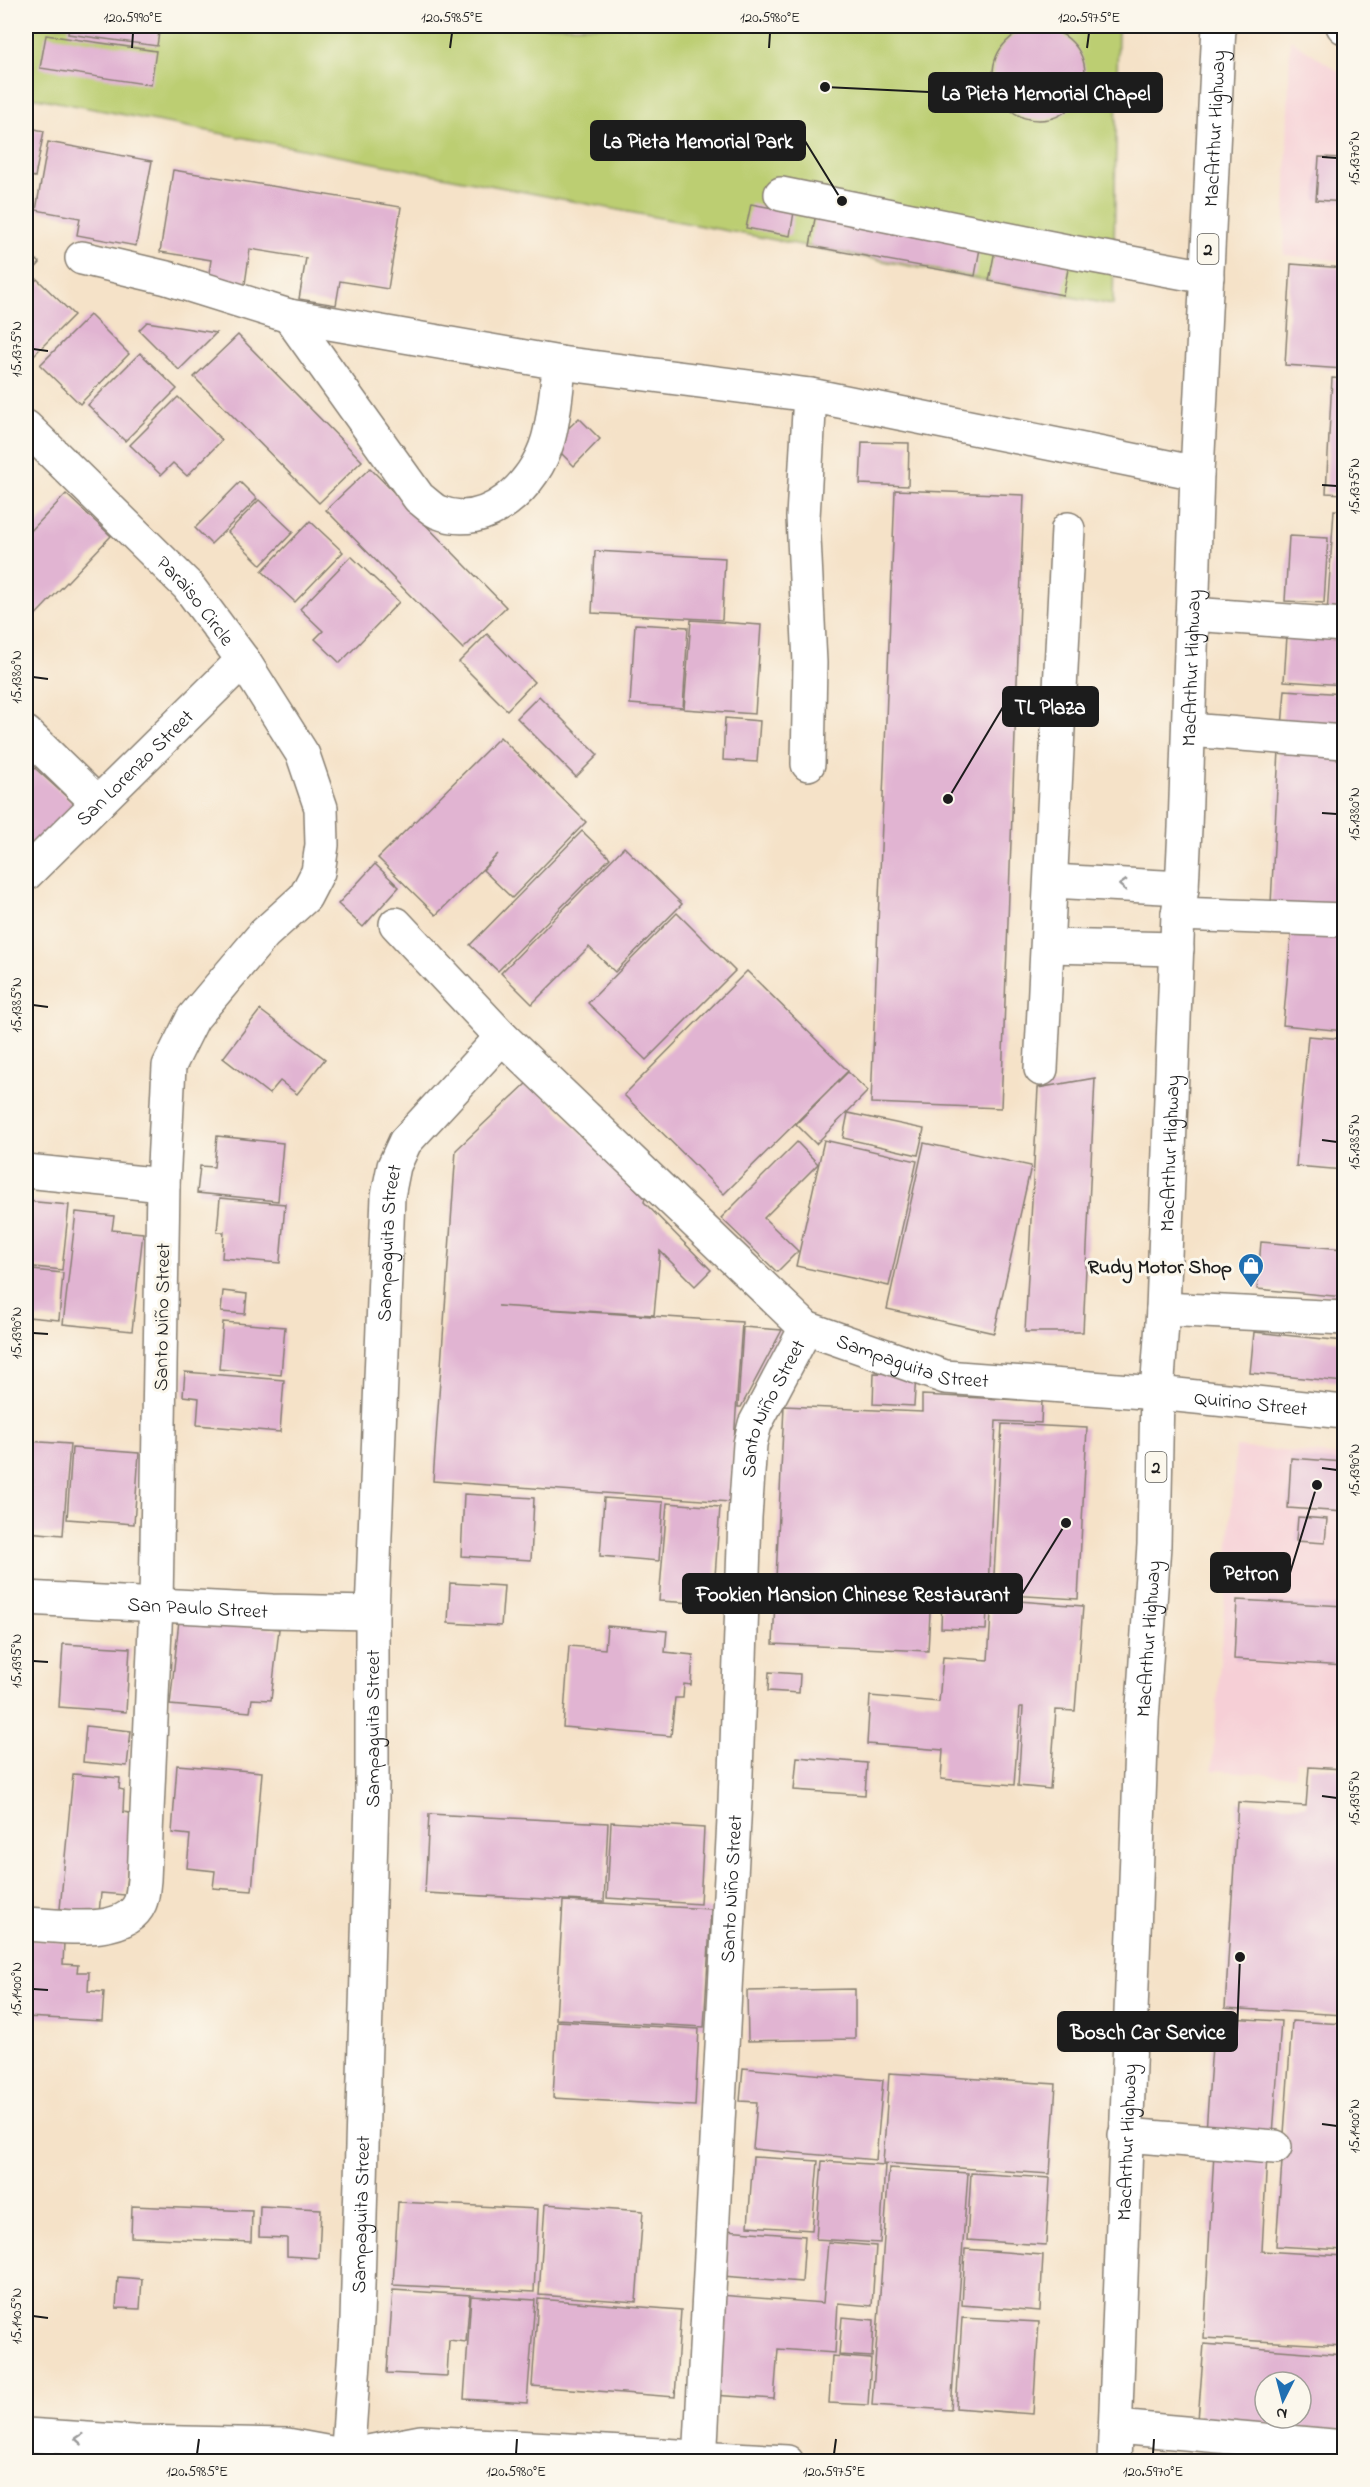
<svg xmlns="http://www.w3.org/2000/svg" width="1370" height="2487" font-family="'Indie Flower',sans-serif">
	<rect width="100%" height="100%" fill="#fbf7ec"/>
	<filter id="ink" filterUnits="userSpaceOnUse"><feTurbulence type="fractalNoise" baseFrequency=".0167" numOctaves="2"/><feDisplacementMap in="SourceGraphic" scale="12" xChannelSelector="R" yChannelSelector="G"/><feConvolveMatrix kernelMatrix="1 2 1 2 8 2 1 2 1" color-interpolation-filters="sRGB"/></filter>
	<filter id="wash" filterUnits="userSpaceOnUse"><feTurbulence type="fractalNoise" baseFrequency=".008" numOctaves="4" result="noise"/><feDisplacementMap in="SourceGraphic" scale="24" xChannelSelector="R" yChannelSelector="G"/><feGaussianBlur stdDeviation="1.35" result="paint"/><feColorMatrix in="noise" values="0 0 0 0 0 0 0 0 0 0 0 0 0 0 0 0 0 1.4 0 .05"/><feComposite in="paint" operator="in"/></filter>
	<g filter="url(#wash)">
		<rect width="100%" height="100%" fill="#f5e2c8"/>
		<g fill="#f6cfd6">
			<polygon points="1290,39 1344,75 1344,261 1284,255"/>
			<polygon points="1236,1447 1344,1456 1344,1764 1296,1761 1295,1776 1212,1770"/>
		</g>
		<polygon fill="#bcce72" stroke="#6c7547" stroke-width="1.5" points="26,26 1118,26 1113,305 26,96"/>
		<g id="blocks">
			<g fill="#e1b4d2" fill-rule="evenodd">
				<polygon points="69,26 160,26 157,46 68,34"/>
				<circle cx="1039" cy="74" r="46"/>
				<polygon points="46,35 156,51 151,85 40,68"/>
				<polygon points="26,127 44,131 35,177 26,175"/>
				<polygon points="48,142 152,161 136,246 77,235 80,218 36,210"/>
				<polygon points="1319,157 1344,158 1344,202 1316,200"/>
				<polygon points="173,170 401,207 388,289 340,281 336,305 299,299 306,258 250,249 244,291 207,286 211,260 160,252"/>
				<polygon points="751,204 794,212 790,236 746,228"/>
				<polygon points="816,213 981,243 975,276 810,246"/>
				<polygon points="996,245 1070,259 1063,295 989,281"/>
				<polygon points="26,250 40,263 26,278"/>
				<polygon points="1291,264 1344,268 1344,369 1285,365"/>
				<polygon points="37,279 74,315 30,359 26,354 26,291"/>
				<polygon points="90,315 129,354 80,404 40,365"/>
				<polygon points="147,322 216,333 179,370 139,330"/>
				<polygon points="238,335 362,461 319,503 194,377"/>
				<polygon points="140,353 177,389 125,441 88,405"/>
				<polygon points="1332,378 1344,379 1344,494 1326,493"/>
				<polygon points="178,397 222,440 187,476 173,463 161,475 130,445"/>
				<polygon points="579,418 600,439 574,466 552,444"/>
				<polygon points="862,442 909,443 908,486 860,484"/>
				<polygon points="370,468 506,607 463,649 326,510"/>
				<polygon points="240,482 257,499 211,544 195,528"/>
				<polygon points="895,490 1024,495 1001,1108 871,1103"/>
				<polygon points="66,494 111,536 26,625 26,536"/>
				<polygon points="259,500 293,532 261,565 228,532"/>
				<polygon points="1334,510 1344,511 1344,615 1327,614"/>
				<polygon points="310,521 343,552 295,602 262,571"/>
				<polygon points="1289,536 1328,538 1324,603 1285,601"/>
				<polygon points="595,551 725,558 722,620 592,613"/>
				<polygon points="351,556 399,602 340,663 315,639 323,631 300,609"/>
				<polygon points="691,620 761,625 755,714 684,709"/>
				<polygon points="635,624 688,627 683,708 630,704"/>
				<polygon points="487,634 534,682 507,710 459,662"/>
				<polygon points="1287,636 1344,640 1344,685 1284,681"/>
				<polygon points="1285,690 1344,694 1344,732 1282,727"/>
				<polygon points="539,696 598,755 576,777 517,718"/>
				<polygon points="725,718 760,721 757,762 723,760"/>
				<polygon points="500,737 586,822 512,898 483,870 498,854 436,915 378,858"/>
				<polygon points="1279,750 1344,754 1344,908 1271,904"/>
				<polygon points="26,760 81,810 26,854"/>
				<polygon points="582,831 610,858 498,971 470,945"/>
				<polygon points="624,847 682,904 615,972 589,947 532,1004 501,973"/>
				<polygon points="375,864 399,887 363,927 338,904"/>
				<polygon points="677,913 735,971 646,1060 588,1003"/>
				<polygon points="1292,925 1344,930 1344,1031 1283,1025"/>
				<polygon points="747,971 848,1071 724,1194 624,1095"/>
				<polygon points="260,1010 325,1059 297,1094 280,1081 269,1094 223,1058"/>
				<polygon points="1308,1036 1344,1039 1344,1170 1296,1166"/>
				<polygon points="848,1072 868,1091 816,1144 796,1124"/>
				<polygon points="1095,1078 1083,1332 1025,1332 1038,1088"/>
				<polygon points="529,1081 645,1198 644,1202 711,1270 695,1286 660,1251 654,1315 498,1306 742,1322 730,1502 433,1481 456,1150"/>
				<polygon points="848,1113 924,1129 918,1155 843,1138"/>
				<polygon points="217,1136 283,1143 278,1201 197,1193 200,1166 214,1167"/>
				<polygon points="824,1140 917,1161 889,1286 796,1266"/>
				<polygon points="797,1142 818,1164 764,1218 798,1251 777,1272 721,1218"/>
				<polygon points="924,1143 1031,1166 994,1333 887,1309"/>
				<polygon points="220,1198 285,1204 280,1263 222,1258 224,1232 217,1232"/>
				<polygon points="26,1201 69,1205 62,1270 26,1266"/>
				<polygon points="76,1212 114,1216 112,1230 143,1233 132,1331 63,1324"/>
				<polygon points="1261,1242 1344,1249 1344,1297 1257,1289"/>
				<polygon points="32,1270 63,1273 59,1320 28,1317"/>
				<polygon points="223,1291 247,1294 245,1314 221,1312"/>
				<polygon points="223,1322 285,1327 281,1375 219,1369"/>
				<polygon points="743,1327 782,1330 741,1407 738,1407"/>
				<polygon points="1254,1332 1344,1341 1344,1382 1250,1373"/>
				<polygon points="185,1372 284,1380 280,1432 197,1425 199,1398 183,1396"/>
				<polygon points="874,1373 916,1374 914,1406 873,1404"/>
				<polygon points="922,1395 1042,1401 1041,1423 996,1421 986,1630 941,1628 942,1596 931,1595 928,1651 773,1644 784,1406 922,1412"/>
				<polygon points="1002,1424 1087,1428 1078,1599 993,1594"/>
				<polygon points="26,1441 70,1444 63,1535 26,1532"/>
				<polygon points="72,1448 139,1453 134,1524 67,1519"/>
				<polygon points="1291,1458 1344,1462 1344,1512 1288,1508"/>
				<polygon points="464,1494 534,1498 531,1560 461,1556"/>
				<polygon points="604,1498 663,1502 659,1561 600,1556"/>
				<polygon points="667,1503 720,1507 713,1604 659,1601"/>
				<polygon points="1298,1517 1327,1519 1325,1543 1296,1541"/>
				<polygon points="450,1583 504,1586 501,1626 448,1623"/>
				<polygon points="992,1599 1083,1606 1075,1711 1056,1710 1050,1789 1018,1786 1023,1707 1020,1707 1014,1785 941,1779 943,1750 867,1744 870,1696 939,1702 943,1657 988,1660"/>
				<polygon points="1237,1600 1344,1606 1344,1666 1234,1659"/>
				<polygon points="179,1620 279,1629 271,1700 252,1699 250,1712 170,1705"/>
				<polygon points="607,1626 667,1631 665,1652 693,1655 691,1685 684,1684 683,1698 675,1698 671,1736 563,1727 569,1646 605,1649"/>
				<polygon points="63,1644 130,1648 126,1712 59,1707"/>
				<polygon points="769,1672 800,1674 799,1693 768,1691"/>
				<polygon points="86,1726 131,1731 127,1766 83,1762"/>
				<polygon points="797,1757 867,1763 865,1795 794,1790"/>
				<polygon points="177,1765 262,1772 252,1891 213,1888 215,1871 187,1868 190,1835 172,1833"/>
				<polygon points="1309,1767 1344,1769 1344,2015 1225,2008 1238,1802 1306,1806"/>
				<polygon points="73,1774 120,1778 119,1789 124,1790 123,1812 143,1815 139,1865 128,1863 125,1895 101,1893 99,1913 60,1909"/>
				<polygon points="429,1814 608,1823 604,1902 425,1893"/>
				<polygon points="611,1822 704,1828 700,1904 607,1898"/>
				<polygon points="563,1901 711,1909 704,2027 556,2019"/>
				<polygon points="26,1939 64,1942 63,1964 78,1965 77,1972 89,1972 88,1991 104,1992 102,2021 26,2017"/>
				<polygon points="855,1989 855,2039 748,2041 747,1991"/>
				<polygon points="1214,2017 1281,2021 1273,2136 1206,2132"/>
				<polygon points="557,2021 699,2029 695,2106 553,2098"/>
				<polygon points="1292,2021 1344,2024 1344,2250 1276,2246"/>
				<polygon points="743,2068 883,2080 876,2160 753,2149 757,2102 740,2101"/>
				<polygon points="889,2073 1056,2084 1050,2174 883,2163"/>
				<polygon points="1214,2152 1267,2155 1262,2251 1344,2256 1344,2346 1204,2338"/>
				<polygon points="753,2157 818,2161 812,2230 748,2226"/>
				<polygon points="822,2161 885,2165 880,2243 816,2239"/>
				<polygon points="889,2168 968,2173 951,2410 872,2405"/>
				<polygon points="971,2173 1050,2178 1046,2245 967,2240"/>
				<polygon points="398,2202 538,2209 534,2292 393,2285"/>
				<polygon points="545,2204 643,2211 636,2302 539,2295"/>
				<polygon points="132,2206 252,2211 251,2242 131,2237"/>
				<polygon points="260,2206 321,2209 319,2258 287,2256 287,2238 259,2237"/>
				<polygon points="725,2230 805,2236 802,2282 722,2276"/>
				<polygon points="828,2242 876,2246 872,2306 838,2303 835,2353 778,2349 774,2399 712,2395 720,2295 823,2303"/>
				<polygon points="965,2249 1043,2255 1040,2311 962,2305"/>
				<polygon points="118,2277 142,2279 140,2309 116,2308"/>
				<polygon points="393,2290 470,2295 466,2342 449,2340 447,2376 387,2373"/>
				<polygon points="471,2296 535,2300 527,2403 464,2399"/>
				<polygon points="538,2299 681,2310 675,2397 532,2386"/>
				<polygon points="842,2317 874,2320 872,2357 839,2355"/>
				<polygon points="962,2318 1039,2322 1033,2414 956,2408"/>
				<path d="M1204 2344 1344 2355V2431L1198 2420ZM1265 2382H1301V2418H1265Z"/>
				<polygon points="832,2356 871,2359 868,2405 829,2403"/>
			</g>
		</g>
	</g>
	<g filter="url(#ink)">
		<use href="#blocks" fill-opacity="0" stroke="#887f72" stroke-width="1.5"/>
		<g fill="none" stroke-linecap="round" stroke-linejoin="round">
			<defs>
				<g id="minor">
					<polyline points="1343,26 1344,27"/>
					<polyline points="781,194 1066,251 1207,277"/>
					<polyline points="82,258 167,278 289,316 560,363 810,395 1197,473"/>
					<path d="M289 316 419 498C425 502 431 509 438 512 487 532 535 485 548 440 555 416 556 388 560 363"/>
					<path id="s1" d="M26 427 188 586 243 660 303 755 321 808 322 845 318 872 305 897 264 934 193 1018 169 1066 163 1185 156 1605 144 1880C143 1887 143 1896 140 1903 125 1938 56 1925 26 1924"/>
					<polyline points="1192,614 1344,625"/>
					<polyline points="1189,730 1344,742"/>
					<polyline points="26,733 98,803"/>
					<polyline points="808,764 810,663 803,517 810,395"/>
					<path id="s2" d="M26 874 243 660"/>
					<polyline points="1051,881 1182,888"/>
					<polyline points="1178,914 1344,920"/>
					<path id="s3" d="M396 924 502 1037 806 1328 945 1377 1157 1393 1344 1412"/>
					<polyline points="1048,946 1177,949"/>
					<polyline points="1041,1069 1068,529"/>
					<polyline points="26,1171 163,1185"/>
					<polyline points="1163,1309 1344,1318"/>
					<path id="s4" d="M26 1598 272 1611 372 1613"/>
					<polyline points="1125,2135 1275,2147"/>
					<polyline points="1116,2427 1344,2447"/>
					<polyline points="26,2435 133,2442 287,2445 347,2456"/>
					<polyline points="336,2462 347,2456 421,2442 787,2462"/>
					<path id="s5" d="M347 2462 357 2320 372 1800V1613L388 1196 394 1166 405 1142 502 1037"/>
					<path id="s6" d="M700 2462 735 1801 745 1517 750 1444 755 1424 806 1328"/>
				</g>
				<g id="highway">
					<path id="s7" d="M1114 2462 1142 1720 1154 1545 1157 1393 1163 1309 1178 914 1182 888 1185 828 1197 473 1219 26"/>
				</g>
			</defs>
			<use href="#minor" stroke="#887f72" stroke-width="36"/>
			<use href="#highway" stroke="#887f72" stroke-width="36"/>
			<use href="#minor" stroke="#fff" stroke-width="33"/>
			<use href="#highway" stroke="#fff" stroke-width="33"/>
		</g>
		<defs><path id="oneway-chevron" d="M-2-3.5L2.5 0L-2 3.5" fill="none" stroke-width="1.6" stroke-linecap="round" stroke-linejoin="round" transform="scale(1.5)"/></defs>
		<g stroke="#999">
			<use href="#oneway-chevron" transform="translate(1123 885) rotate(-177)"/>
			<use href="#oneway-chevron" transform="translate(79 2439) rotate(-176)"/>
		</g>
	</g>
	<path fill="none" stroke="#1c1c1c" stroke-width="2" d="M132 48 133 33M450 48 452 33M769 48 770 33M1087 48 1089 33M1322 157 1337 158M33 349 48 351M1322 485 1337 486M33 677 48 679M1322 813 1337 814M33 1005 48 1007M1322 1140 1337 1142M33 1333 48 1334M1322 1468 1337 1470M33 1661 48 1662M1322 1796 1337 1798M33 1989 48 1990M1322 2124 1337 2126M33 2316 48 2318M197 2454 199 2439M516 2454 517 2439M834 2454 836 2439M1153 2454 1154 2439"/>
	<defs>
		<symbol id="shop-pin" viewBox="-11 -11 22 30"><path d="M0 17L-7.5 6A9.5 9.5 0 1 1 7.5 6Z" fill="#1f6fb2" stroke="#fbf7ec"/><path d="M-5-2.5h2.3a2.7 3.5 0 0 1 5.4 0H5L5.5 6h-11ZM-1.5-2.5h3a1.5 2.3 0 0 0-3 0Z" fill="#fff"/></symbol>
	</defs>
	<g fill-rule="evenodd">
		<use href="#shop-pin" x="1236" y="1251" width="30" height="40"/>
	</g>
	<g text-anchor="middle" stroke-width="6" stroke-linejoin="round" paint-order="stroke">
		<g fill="#fbf7ec" stroke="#5f5e5a" stroke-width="1.5">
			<rect x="1197.5" y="234" width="21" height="30" rx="4.5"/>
			<rect x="1145.5" y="1452" width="21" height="30" rx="4.5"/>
		</g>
		<g font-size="18" font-weight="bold" fill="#1c1c1c">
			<text x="1208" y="255">2</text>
			<text x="1156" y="1473">2</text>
		</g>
		<g font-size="20" fill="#1c1c1c" stroke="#fbf7ec">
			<text dy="7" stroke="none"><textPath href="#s7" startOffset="2336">MacArthur Highway</textPath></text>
			<text dy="7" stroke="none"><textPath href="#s1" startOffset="243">Paraiso Circle</textPath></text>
			<text dy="7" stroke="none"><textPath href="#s7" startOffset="1796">MacArthur Highway</textPath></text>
			<text dy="7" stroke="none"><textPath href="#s2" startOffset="152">San Lorenzo Street</textPath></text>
			<text dy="7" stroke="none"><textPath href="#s7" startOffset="1310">MacArthur Highway</textPath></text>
			<text dy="7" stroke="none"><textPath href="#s5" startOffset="1220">Sampaguita Street</textPath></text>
			<text transform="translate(161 1317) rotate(-89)" y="7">Santo Niño Street</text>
			<text dy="7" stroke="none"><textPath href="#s3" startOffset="688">Sampaguita Street</textPath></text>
			<text dy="7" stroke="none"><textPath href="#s3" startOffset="1030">Quirino Street</textPath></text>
			<text dy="7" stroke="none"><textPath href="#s6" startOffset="1060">Santo Niño Street</textPath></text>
			<text dy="7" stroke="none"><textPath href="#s4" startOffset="172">San Paulo Street</textPath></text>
			<text dy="7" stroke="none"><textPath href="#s7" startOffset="824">MacArthur Highway</textPath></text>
			<text dy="7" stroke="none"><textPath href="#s5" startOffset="734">Sampaguita Street</textPath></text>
			<text dy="7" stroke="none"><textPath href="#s6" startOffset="574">Santo Niño Street</textPath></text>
			<text dy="7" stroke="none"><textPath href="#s7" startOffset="320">MacArthur Highway</textPath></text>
			<text dy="7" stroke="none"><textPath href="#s5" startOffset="248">Sampaguita Street</textPath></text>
		</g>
		<g font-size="20" font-weight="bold" fill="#1c1c1c" stroke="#fbf7ec" text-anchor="end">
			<text x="1232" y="1273">Rudy Motor Shop</text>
		</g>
	</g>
	<path fill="none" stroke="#1c1c1c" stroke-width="2" d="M825 87L929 92M842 201L805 141M948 799L1003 707M1317 1485L1290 1573M1066 1523L1022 1594M1240 1957L1237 2032"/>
	<g fill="#1c1c1c" stroke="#fbf7ec" stroke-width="2">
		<circle cx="825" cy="87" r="6"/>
		<circle cx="842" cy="201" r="6"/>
		<circle cx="948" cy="799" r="6"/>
		<circle cx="1317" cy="1485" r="6"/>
		<circle cx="1066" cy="1523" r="6"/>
		<circle cx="1240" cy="1957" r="6"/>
	</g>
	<g fill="#1c1c1c" stroke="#1c1c1c" stroke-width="2">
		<rect x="929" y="73" width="233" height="39" rx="6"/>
		<rect x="591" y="121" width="214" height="39" rx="6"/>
		<rect x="1003" y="687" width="95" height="39" rx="6"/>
		<rect x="1211" y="1553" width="79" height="39" rx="6"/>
		<rect x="683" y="1574" width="339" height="39" rx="6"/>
		<rect x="1058" y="2012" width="179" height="39" rx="6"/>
	</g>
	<g font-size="21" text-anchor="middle" font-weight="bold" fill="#fff">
		<text x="1046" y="100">La Pieta Memorial Chapel</text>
		<text x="698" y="148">La Pieta Memorial Park</text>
		<text x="1050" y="714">TL Plaza</text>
		<text x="1251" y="1580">Petron</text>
		<text x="853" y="1601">Fookien Mansion Chinese Restaurant</text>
		<text x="1148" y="2039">Bosch Car Service</text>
	</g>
	<rect width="1370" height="2487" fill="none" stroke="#fbf7ec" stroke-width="66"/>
	<g transform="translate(1283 2400) rotate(186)"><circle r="28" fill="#fbf7ec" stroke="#a29f99" stroke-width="1.5"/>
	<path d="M0-4.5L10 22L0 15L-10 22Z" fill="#1f6fb2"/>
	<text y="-9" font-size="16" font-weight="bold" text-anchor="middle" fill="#1c1c1c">N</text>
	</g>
	<rect x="33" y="33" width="1304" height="2421" fill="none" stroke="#1c1c1c" stroke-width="2"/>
	<g font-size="15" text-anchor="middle" fill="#1c1c1c">
		<text x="133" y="22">120.5990°E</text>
		<text x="452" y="22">120.5985°E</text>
		<text x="770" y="22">120.5980°E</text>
		<text x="1089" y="22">120.5975°E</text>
		<text transform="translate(1354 158) rotate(-90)" y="5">15.1370°N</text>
		<text transform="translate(16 349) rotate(-90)" y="5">15.1375°N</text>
		<text transform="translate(1354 486) rotate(-90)" y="5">15.1375°N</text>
		<text transform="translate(16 677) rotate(-90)" y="5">15.1380°N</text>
		<text transform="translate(1354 814) rotate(-90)" y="5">15.1380°N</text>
		<text transform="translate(16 1005) rotate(-90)" y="5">15.1385°N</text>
		<text transform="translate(1354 1142) rotate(-90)" y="5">15.1385°N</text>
		<text transform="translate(16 1333) rotate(-90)" y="5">15.1390°N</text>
		<text transform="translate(1354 1470) rotate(-90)" y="5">15.1390°N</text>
		<text transform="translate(16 1661) rotate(-90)" y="5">15.1395°N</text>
		<text transform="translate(1354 1798) rotate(-90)" y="5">15.1395°N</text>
		<text transform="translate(16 1989) rotate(-90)" y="5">15.1400°N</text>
		<text transform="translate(1354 2126) rotate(-90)" y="5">15.1400°N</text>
		<text transform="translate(16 2316) rotate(-90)" y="5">15.1405°N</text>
		<text x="197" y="2476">120.5985°E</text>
		<text x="516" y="2476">120.5980°E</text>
		<text x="834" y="2476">120.5975°E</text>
		<text x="1153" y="2476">120.5970°E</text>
	</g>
</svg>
